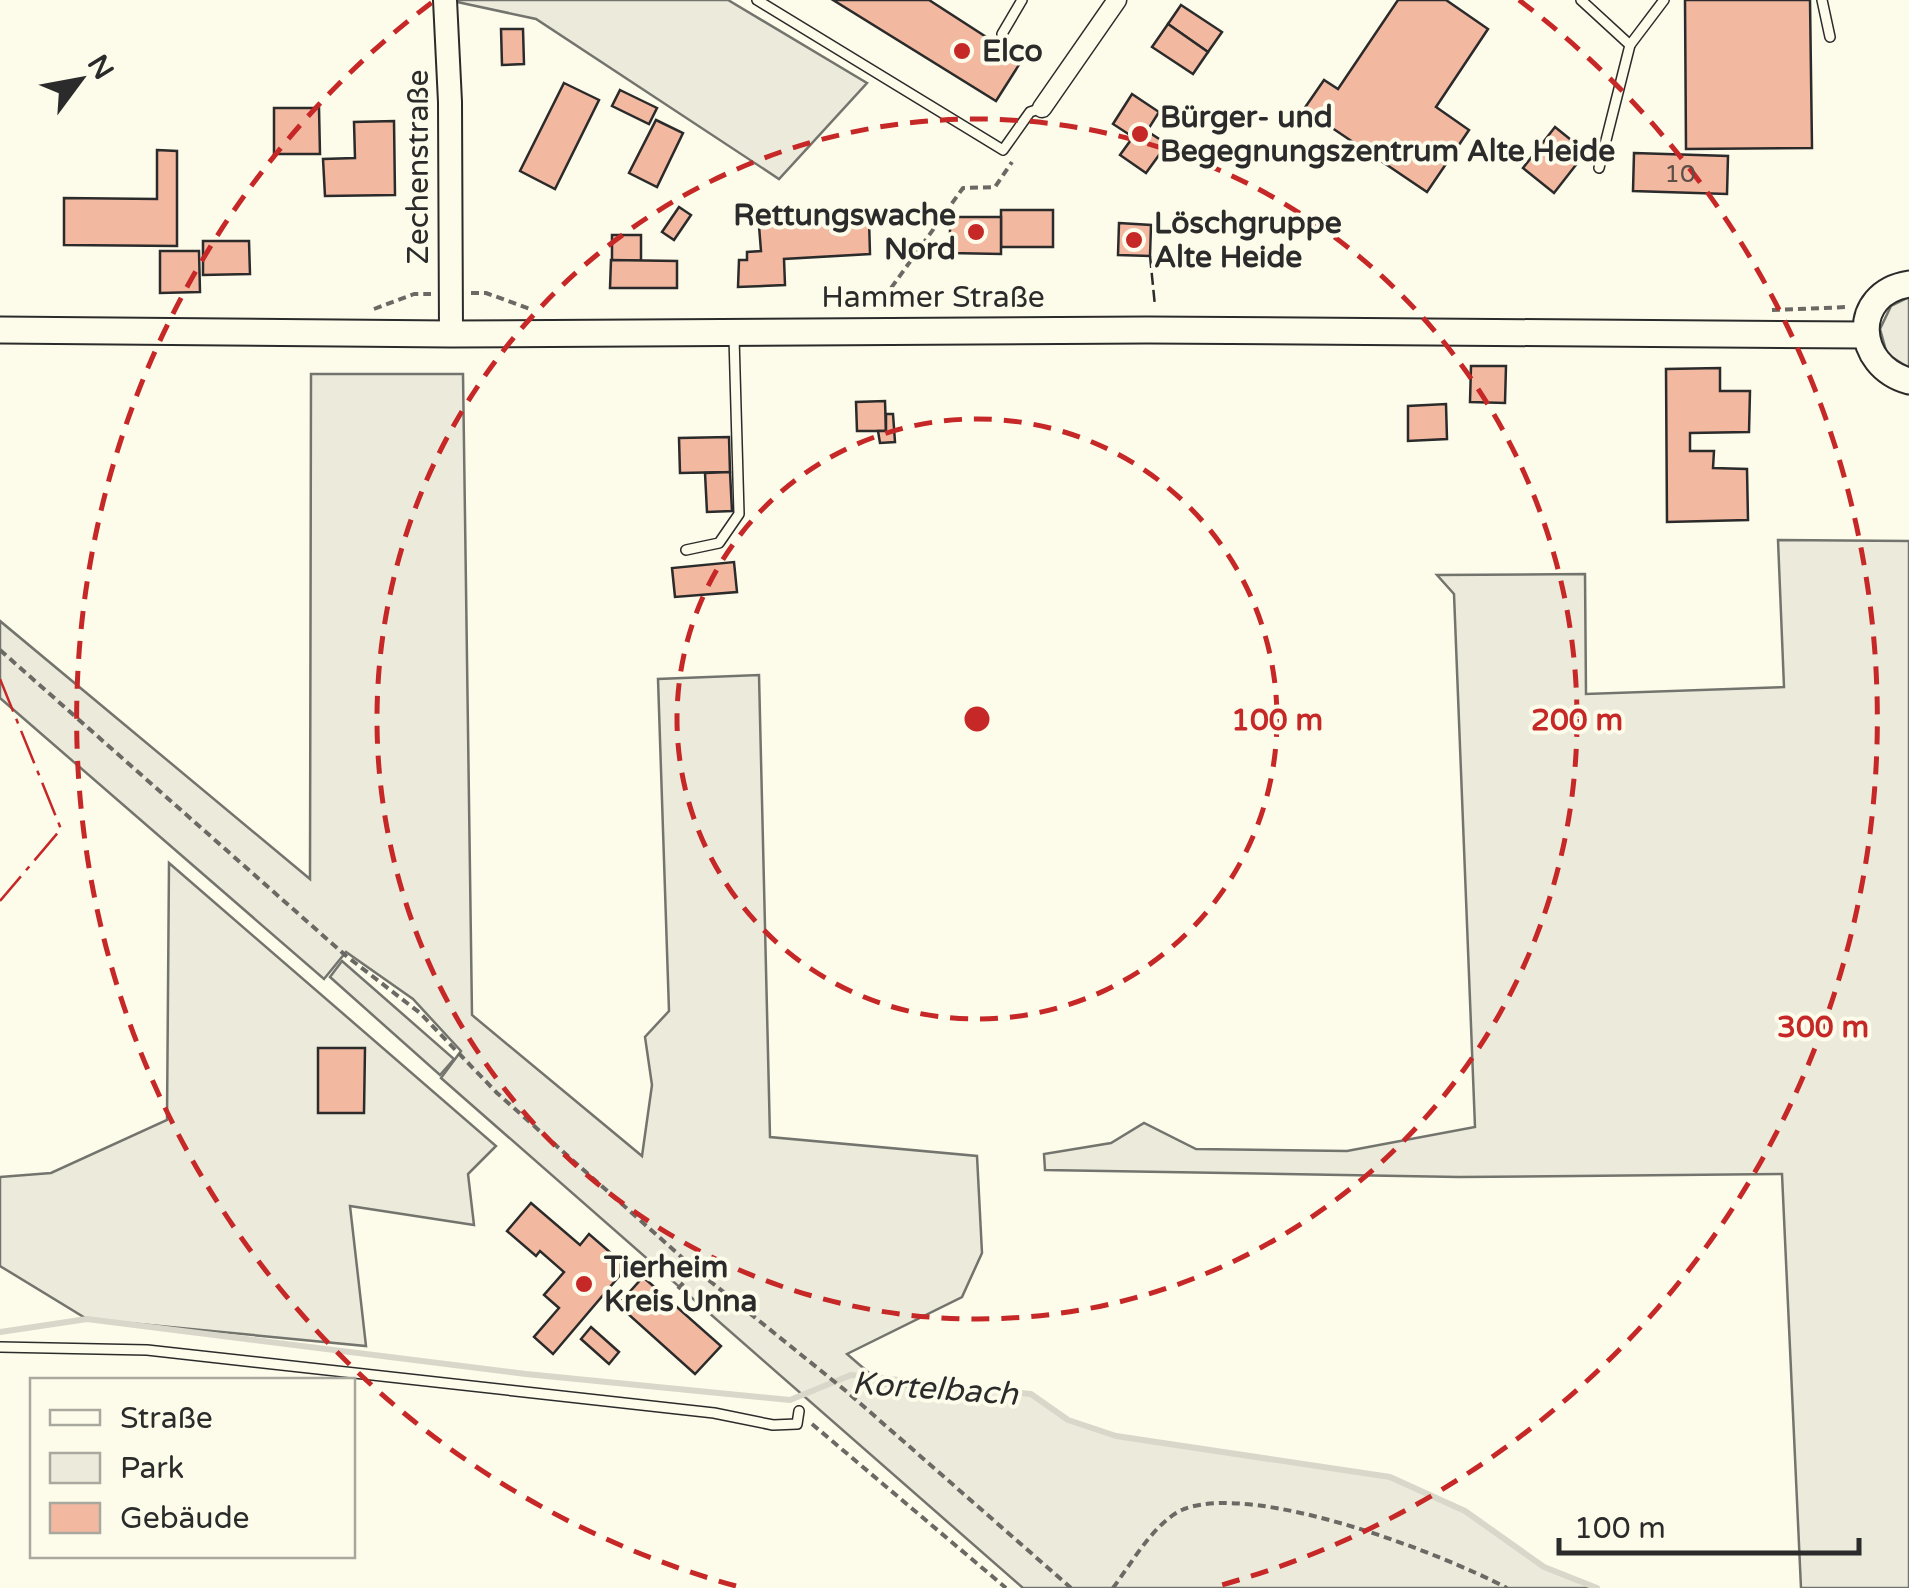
<svg xmlns="http://www.w3.org/2000/svg" width="1909" height="1588" font-family="'Varela Round',sans-serif">
	<rect width="100%" height="100%" fill="#fdfbea"/>
	<g fill="#ecebdb" stroke="#74746e" stroke-width="2.5">
		<polygon points="448,0 728,0 867,83 779,179 536,19"/>
		<polygon points="1909,297 1909,368 1887,354 1880,329 1891,306"/>
		<polygon points="311,374 463,374 472,1015 642,1156 652,1085 645,1037 669,1011 658,679 759,675 770,1137 977,1156 982,1253 962,1297 847,1354 883,1385 1031,1394 1068,1420 1116,1436 1390,1477 1465,1511 1544,1567 1597,1588 1023,1588 441,1078 461,1051 413,999 346,952 324,979 0,698 0,621 310,879"/>
		<polygon points="1778,540 1909,541 1909,1588 1801,1588 1782,1174 1459,1177 1045,1170 1044,1154 1111,1143 1144,1123 1196,1149 1347,1151 1475,1127 1454,594 1437,575 1585,574 1586,694 1784,687"/>
		<polygon points="169,863 496,1146 468,1174 474,1225 350,1206 366,1346 87,1319 0,1266 0,1177 51,1173 167,1120"/>
	</g>
	<polygon fill="#eceadb" stroke="#74746e" stroke-width="2.5" points="342,961 454,1059 440,1075 330,977"/>
	<g fill="none" stroke-linecap="round" stroke-linejoin="round">
		<polyline stroke="#d8d7c9" stroke-width="6" points="0,1332 87,1319 526,1374 790,1400 851,1375 1031,1394 1068,1420 1116,1436 1390,1477 1465,1511 1544,1567 1597,1588"/>
	</g>
	<g fill="#f2b8a0" stroke="#2b2b2b" stroke-width="2.5">
		<polygon points="833,0 929,0 1022,60 996,101"/>
		<polygon points="1398,0 1446,0 1488,29 1436,107 1469,130 1427,192 1304,109 1324,80 1338,89"/>
		<polygon points="1685,0 1810,0 1812,148 1686,149"/>
		<polygon points="1181,5 1222,32 1208,52 1168,24"/>
		<polygon points="1168,24 1208,52 1193,74 1152,47"/>
		<polygon points="501,29 523,29 524,64 502,65"/>
		<polygon points="564,83 599,100 555,189 520,171"/>
		<polygon points="620,90 657,108 649,124 612,106"/>
		<polygon points="1132,94 1159,112 1147,131 1167,144 1146,173 1120,155 1133,137 1113,124"/>
		<polygon points="274,108 319,108 320,154 274,154"/>
		<polygon points="656,120 683,133 657,187 629,173"/>
		<polygon points="394,121 395,195 325,196 323,159 355,158 354,122"/>
		<polygon points="1555,127 1586,152 1554,193 1523,168"/>
		<polygon points="157,150 177,151 177,246 64,245 64,198 157,199"/>
		<polygon points="1634,153 1728,156 1727,194 1633,191"/>
		<polygon points="679,207 691,215 674,240 662,232"/>
		<rect x="1001" y="210" width="52" height="37"/>
		<polygon points="950,217 1001,217 1001,254 950,253"/>
		<polygon points="869,219 870,254 784,259 785,285 738,287 739,260 747,260 747,252 761,251 759,226"/>
		<polygon points="1119,223 1151,225 1150,256 1118,255"/>
		<polygon points="612,235 641,235 641,261 612,260"/>
		<polygon points="203,241 249,241 250,274 203,275"/>
		<polygon points="160,251 199,251 200,292 160,293"/>
		<polygon points="611,260 677,261 677,288 610,288"/>
		<polygon points="1471,366 1506,366 1505,403 1470,402"/>
		<polygon points="1720,368 1720,391 1750,391 1749,432 1690,433 1690,451 1714,451 1713,468 1747,469 1748,520 1667,522 1666,369"/>
		<polygon points="885,401 886,431 857,431 856,402"/>
		<polygon points="1446,404 1447,439 1408,441 1408,406"/>
		<polygon points="886,414 893,414 895,442 880,443 878,431 886,431"/>
		<polygon points="729,437 730,472 680,473 679,438"/>
		<polygon points="730,472 732,511 707,512 705,473"/>
		<polygon points="734,562 737,592 675,597 672,568"/>
		<polygon points="318,1048 365,1048 364,1113 318,1113"/>
		<polygon points="531,1203 580,1245 589,1234 627,1267 553,1354 534,1337 559,1308 544,1295 564,1272 540,1251 536,1256 507,1231"/>
		<polygon points="643,1277 721,1346 695,1374 618,1305"/>
		<polygon points="591,1327 619,1352 609,1364 581,1339"/>
	</g>
	<g fill="none" stroke-linecap="round" stroke-linejoin="round">
		<defs>
			<g id="service">
				<polyline points="757,0 1003,150 1030,112 1042,108"/>
				<polyline points="1581,0 1630,45 1599,168"/>
				<polyline points="1822,0 1830,37"/>
				<polyline points="1002,34 1022,0"/>
				<polyline points="1630,45 1664,0"/>
				<polyline points="686,550 719,543 739,514 734,337"/>
				<polyline points="0,1347 147,1350 714,1413 773,1425 797,1424 799,1411"/>
			</g>
			<polyline id="minor" points="1042,108 1117,0"/>
			<polyline id="tertiary" points="445,0 450,102 451,334"/>
			<g id="secondary">
				<path d="M1909 284C1850 293 1854 366 1909 381"/>
				<polyline points="0,330 451,334 1147,330 1866,335"/>
			</g>
		</defs>
		<use href="#service" stroke="#2b2b2b" stroke-width="12"/>
		<use href="#minor" stroke="#2b2b2b" stroke-width="21"/>
		<use href="#tertiary" stroke="#2b2b2b" stroke-width="26"/>
		<use href="#secondary" stroke="#2b2b2b" stroke-width="29"/>
		<g stroke="#6a6964" stroke-width="4" stroke-dasharray="8 5" stroke-linecap="butt">
			<polyline points="471,293 486,293 533,310"/>
			<polyline points="374,309 414,294 431,294"/>
			<polyline points="876,309 963,188 995,187 1012,162"/>
			<polyline points="1772,310 1848,307"/>
			<polyline points="0,650 345,955 420,1013 497,1093 695,1269 846,1391 1071,1588"/>
			<polyline points="678,1289 695,1269"/>
			<polyline points="812,1424 1006,1588"/>
			<path d="M1113 1588C1131 1564 1155 1521 1184 1509 1257 1482 1440 1553 1507 1588"/>
		</g>
		<use href="#service" stroke="#fdfbea" stroke-width="9"/>
		<use href="#minor" stroke="#fdfbea" stroke-width="18"/>
		<use href="#tertiary" stroke="#fdfbea" stroke-width="22"/>
		<use href="#secondary" stroke="#fdfbea" stroke-width="25"/>
		<polyline stroke="#2b2b2b" stroke-width="2.5" stroke-dasharray="12 5" stroke-linecap="butt" points="1150,256 1155,306"/>
		<polyline stroke="#c62828" stroke-width="2.5" stroke-dasharray="35 8 5 8" stroke-linecap="butt" points="0,679 61,829 0,901"/>
	</g>
	<g fill="none" stroke="#c62828" stroke-width="5" stroke-dasharray="18 12">
		<circle cx="977" cy="719" r="300"/>
		<circle cx="977" cy="719" r="600"/>
		<path d="M736 1586A900 900 0 0 1 435 0M1519 0A900 900 0 0 1 1218 1586"/>
	</g>
	<g fill="#c62828" stroke="#fdfbea" stroke-width="4">
		<circle cx="962" cy="51" r="10"/>
		<circle cx="1140" cy="134" r="10"/>
		<circle cx="976" cy="232" r="10"/>
		<circle cx="1134" cy="240" r="10"/>
		<circle cx="584" cy="1284" r="10"/>
	</g>
	<g text-anchor="middle" stroke-width="8" stroke-linejoin="round" paint-order="stroke">
		<g font-size="25" fill="#5d4e48">
			<text x="1680" y="182">10</text>
		</g>
		<g font-size="30" font-weight="bold" fill="#2b2b2b" stroke="#fdfbea" text-anchor="start">
			<text x="982" y="61">Elco</text>
			<text x="1160" y="127">Bürger- und<tspan x="1160" dy="34">Begegnungszentrum Alte Heide</tspan></text>
			<text x="956" y="225" text-anchor="end">Rettungswache<tspan x="956" dy="34">Nord</tspan></text>
			<text x="1154" y="233">Löschgruppe<tspan x="1154" dy="34">Alte Heide</tspan></text>
			<text x="604" y="1277">Tierheim<tspan x="604" dy="34">Kreis Unna</tspan></text>
		</g>
		<g font-size="30" fill="#2b2b2b" stroke="#fdfbea">
			<text transform="translate(418 167) rotate(-90)" y="10">Zechenstraße</text>
			<text x="933" y="307">Hammer Straße</text>
		</g>
		<g font-size="32" font-style="italic" fill="#2b2b2b" stroke="#fdfbea">
			<text transform="translate(935 1388) rotate(4)" y="11">Kortelbach</text>
		</g>
	</g>
	<circle cx="977" cy="719" r="15" fill="#c62828" stroke="#fdfbea" stroke-width="5"/>
	<g font-size="30" text-anchor="middle" font-weight="bold" fill="#c62828" stroke="#fdfbea" stroke-width="8" stroke-linejoin="round" paint-order="stroke">
		<text x="1277" y="730">100 m</text>
		<text x="1577" y="730">200 m</text>
		<text x="1823" y="1037">300 m</text>
	</g>
	<rect x="30" y="1378" width="325" height="180" fill="#fdfbea" stroke="#a9a89e" stroke-width="2.5"/>
	<rect x="50" y="1410" width="50" height="15" fill="#fdfbea" stroke="#a9a89e" stroke-width="2.5"/>
	<text x="120" y="1428" font-size="30" fill="#2b2b2b">Straße</text>
	<rect x="50" y="1453" width="50" height="30" fill="#ecebdb" stroke="#a9a89e" stroke-width="2.5"/>
	<text x="120" y="1478" font-size="30" fill="#2b2b2b">Park</text>
	<rect x="50" y="1503" width="50" height="30" fill="#f2b8a0" stroke="#a9a89e" stroke-width="2.5"/>
	<text x="120" y="1528" font-size="30" fill="#2b2b2b">Gebäude</text>
	<g transform="translate(80 80) rotate(58)" stroke="#fdfbea" stroke-width="8" paint-order="stroke">
	<path d="M0-8L18 38L0 25L-18 38Z" fill="#2b2b2b"/>
	<text y="-15" font-size="28" font-weight="bold" text-anchor="middle" fill="#2b2b2b">N</text>
	</g>
	<path d="M1559 1538v15h300v-15" fill="none" stroke="#2b2b2b" stroke-width="5"/>
	<text x="1574" y="1538" font-size="30" fill="#2b2b2b" stroke="#fdfbea" stroke-width="8" paint-order="stroke">100 m</text>
</svg>
